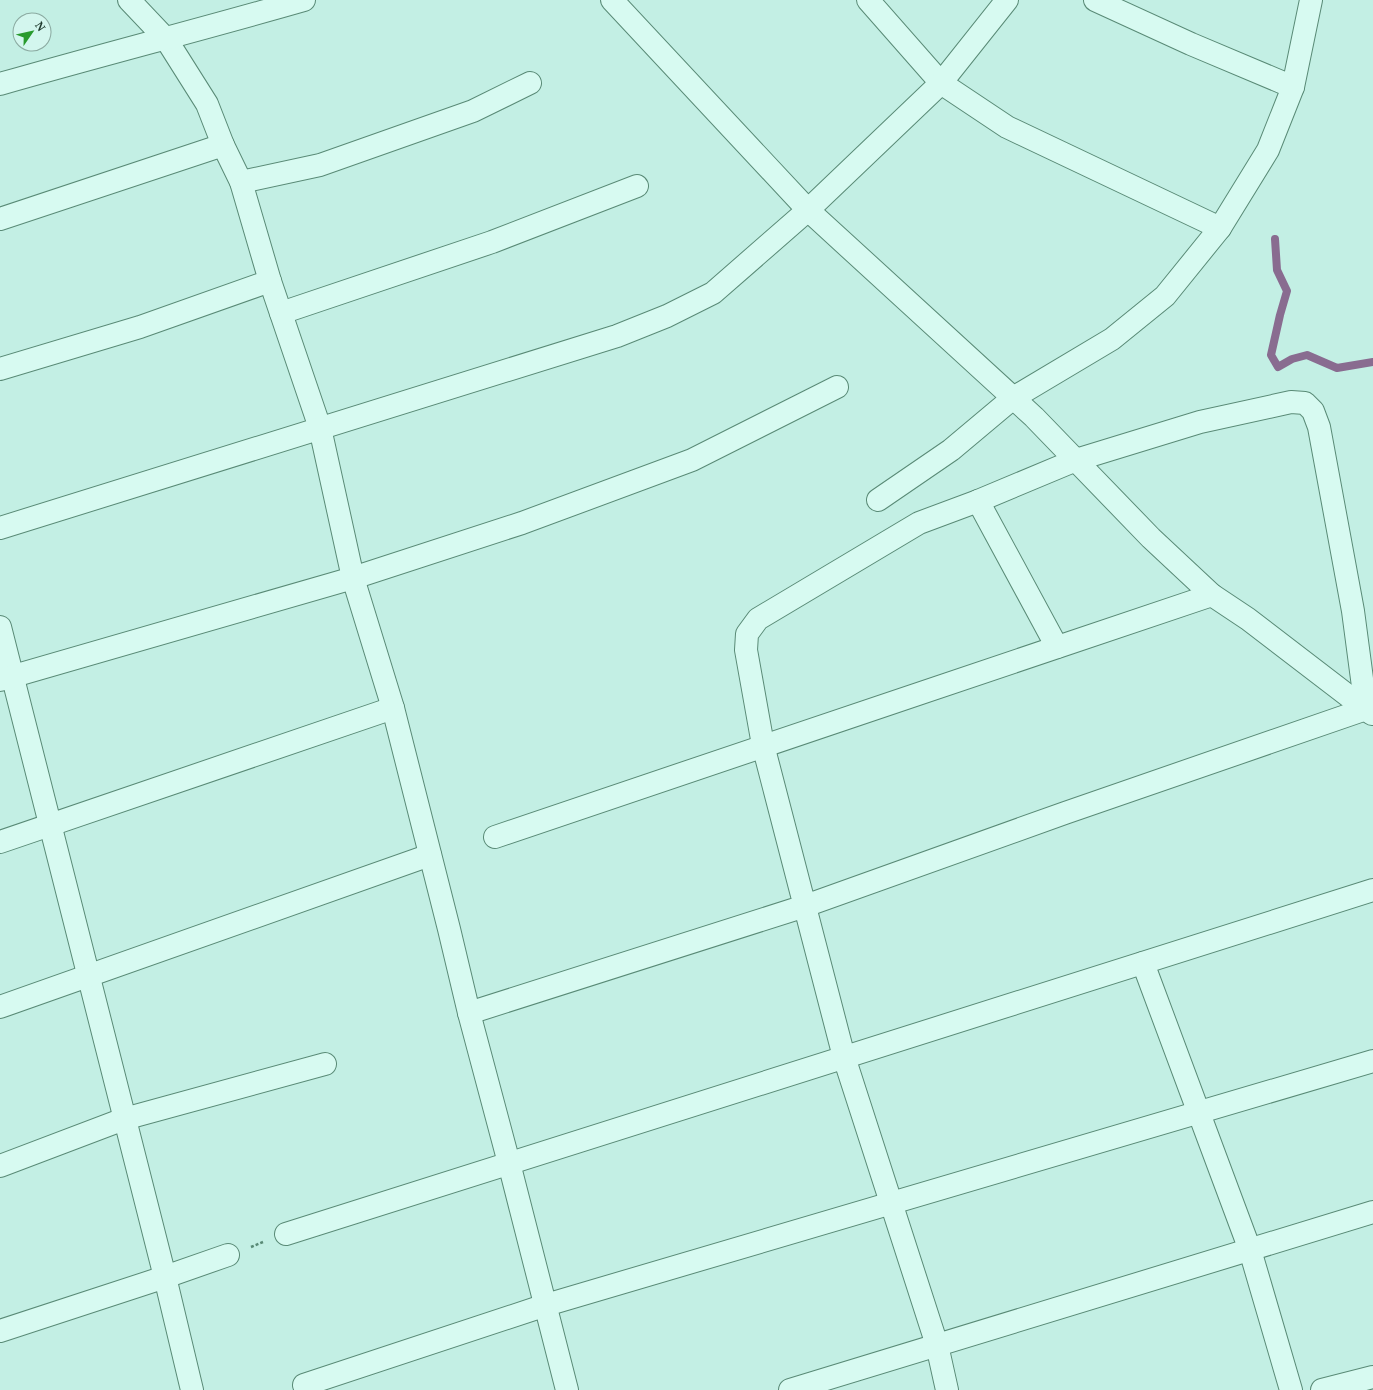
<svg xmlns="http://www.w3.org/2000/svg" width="1373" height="1390" font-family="'Noto Serif',serif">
	<rect width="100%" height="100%" fill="#c3efe4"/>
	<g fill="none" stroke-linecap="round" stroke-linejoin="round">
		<polyline stroke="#896c90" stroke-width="8" points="1275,239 1277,270 1287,291 1280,315 1271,355 1278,367 1292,359 1307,355 1337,368 1373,362"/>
		<defs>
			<g id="minor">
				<polyline points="129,0 166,39 207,104 223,145 241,182 270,281 320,428 353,578 393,708 449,929 469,1013 509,1163 567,1390"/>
				<polyline points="612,0 808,210 1034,417 1151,538 1212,595 1248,619 1372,714"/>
				<polyline points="868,0 941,83 1007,127 1220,228"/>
				<polyline points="1095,0 1191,44 1293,87"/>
				<path d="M0 84C101 55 203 29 304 0"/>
				<polyline points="241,182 320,165 473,111 530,83"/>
				<polyline points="0,219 223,145"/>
				<polyline points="281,313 492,242 637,186"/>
				<polyline points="0,369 140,327 270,281"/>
				<polyline points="878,500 951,450 1013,398 1112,339 1165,296 1220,228 1268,150 1293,87 1311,0"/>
				<polyline points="978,501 1057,647"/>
				<polyline points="0,528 617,336 667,316 713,293 808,210 941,83 1007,0"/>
				<polyline points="0,627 165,1277 192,1390"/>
				<polyline points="0,680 353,578 522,523 692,460 837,387"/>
				<path d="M495 837C734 755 973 676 1212 595"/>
				<polyline points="0,842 393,708"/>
				<polyline points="1143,963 1250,1250 1291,1390"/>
				<polyline points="0,1007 430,855"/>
				<polyline points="469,1013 805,906 1065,813 1366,709 1353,611 1319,427 1313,411 1305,403 1291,402 1200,422 1076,460 978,501 919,523 758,619 747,634 746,650 763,745 844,1057 937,1345 947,1390"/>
				<polyline points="0,1166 124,1119 325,1064"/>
				<polyline points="286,1234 1373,890"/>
				<polyline points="0,1331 165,1277 228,1255"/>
				<polyline points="304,1385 546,1305 1373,1061"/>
				<polyline points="790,1390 1373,1212"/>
				<polyline points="1322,1390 1373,1377"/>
			</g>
		</defs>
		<use href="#minor" stroke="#598a76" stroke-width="24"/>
		<polyline stroke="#598a76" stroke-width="2.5" stroke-dasharray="3 2" stroke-linecap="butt" points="251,1247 263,1242"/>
		<use href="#minor" stroke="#d7faf1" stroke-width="22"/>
	</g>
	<g transform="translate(32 32) rotate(56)"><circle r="19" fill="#d3f6ee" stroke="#8baaa1"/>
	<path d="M0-3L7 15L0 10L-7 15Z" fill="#289a2d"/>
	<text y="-6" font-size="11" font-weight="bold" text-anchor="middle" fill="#1e392d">N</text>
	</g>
</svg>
